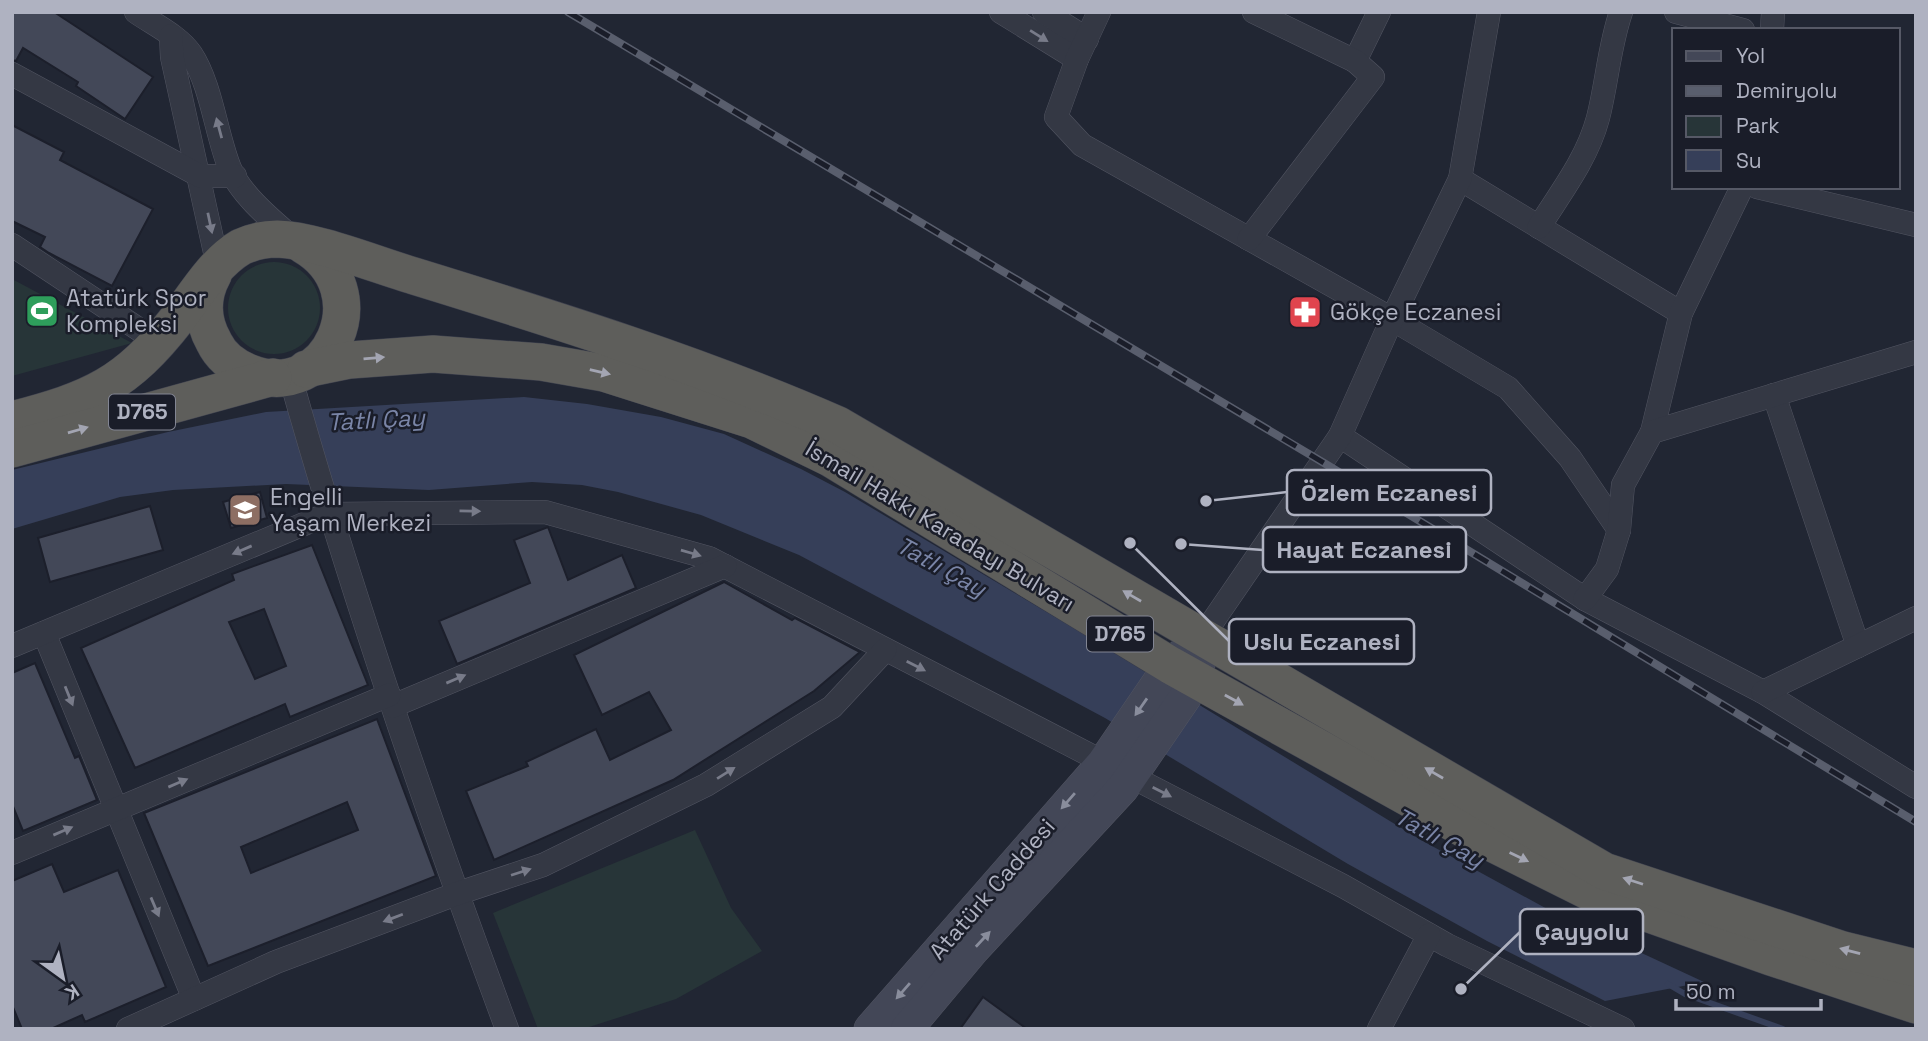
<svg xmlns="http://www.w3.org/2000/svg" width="1928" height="1041" font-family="'Space Grotesk',sans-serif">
	<rect width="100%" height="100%" fill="#212633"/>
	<g fill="#273538">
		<circle cx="274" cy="308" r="46"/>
		<polygon points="12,279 132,343 12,376"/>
		<polygon points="695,830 731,908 762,951 676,999 583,1029 538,1029 493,913"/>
	</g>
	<polygon fill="#363f59" points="524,397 587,404 661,417 724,434 801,469 845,492 1065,623 1421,840 1549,910 1704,982 1605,1001 1487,941 1348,864 1105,718 799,555 701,515 618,492 582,485 532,482 429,490 286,484 173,490 120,497 12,529 12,470 168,432 266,412"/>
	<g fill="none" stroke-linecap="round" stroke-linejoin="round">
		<polyline stroke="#363f59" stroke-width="6" points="1668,984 1685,994 1783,1029"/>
	</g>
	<g fill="#434858" stroke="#1c1f2b" stroke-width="2" fill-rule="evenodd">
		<polygon points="12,12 54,12 153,77 125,119 76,86 78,82 23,48 16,61 12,60"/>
		<polygon points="12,125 64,152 60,160 153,209 112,286 49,253 40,247 45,237 12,221"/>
		<polygon points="260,492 267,518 231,528 223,502"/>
		<polygon points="150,506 163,550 50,582 38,538"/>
		<polygon points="548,527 568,580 622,555 636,588 457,664 439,621 530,583 514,540"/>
		<path d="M312 545 368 685 290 717 285 704 135 768 81 648 234 580 232 574ZM264 609 286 666 255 679 229 622Z"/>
		<polygon points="724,582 792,620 795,618 860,652 814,691 673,780 494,860 466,791 528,766 526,762 596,729 610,760 671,730 649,692 602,715 574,655"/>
		<polygon points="35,663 75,758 79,756 97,800 23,831 12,804 12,673"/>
		<path d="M377 719 436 876 208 966 144 813ZM347 802 358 830 251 873 241 847Z"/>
		<polygon points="52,864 64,892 118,870 166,987 85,1022 82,1015 51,1029 22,1029 12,1005 12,881"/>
		<polygon points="983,997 1027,1029 960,1029"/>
	</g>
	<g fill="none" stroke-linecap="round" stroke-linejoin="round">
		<defs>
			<g id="minor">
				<path d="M136 12C153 24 179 36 191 54 211 84 216 133 229 166 239 194 274 222 296 241"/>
				<polyline points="1001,12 1077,59"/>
				<polyline points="1044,12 1087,39"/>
				<polyline points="1099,12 1077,59 1056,117 1082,145 1392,319 1508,388 1570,458 1619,530"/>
				<polyline points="1676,12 1743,30"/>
				<polyline points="1772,30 1773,12"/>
				<polyline points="171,36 172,57 218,266"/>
				<polyline points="1355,61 1379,12"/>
				<polyline points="12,74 200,176 235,176"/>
				<polyline points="1460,179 1681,313"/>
				<polyline points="1757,187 1916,225"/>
				<path d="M1539 227C1561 192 1587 159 1598 118 1607 83 1609 47 1621 12"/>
				<polyline points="1249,239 1373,77 1355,61 1254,12"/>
				<polyline points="12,245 158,342"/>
				<path d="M290 376C352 597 427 814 507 1029"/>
				<polyline points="1774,395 1858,646"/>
				<polyline points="1652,432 1681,313 1742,187"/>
				<polyline points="1340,436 1585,599 1763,692 1916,787"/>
				<polyline points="1585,599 1607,569 1619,530 1623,485 1652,432 1916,352"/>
				<polyline points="44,633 194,999"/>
				<polyline points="1202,637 1340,436 1392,319 1460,179 1489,12"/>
				<polyline points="12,646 328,514 545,512 709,558 1343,886 1447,945 1623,1029"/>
				<polyline points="1763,692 1916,618"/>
				<polyline points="393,706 725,566"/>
				<polyline points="12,853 389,695"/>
				<polyline points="128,1029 276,962 456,894 543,865 706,785 832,707 885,650"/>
				<polyline points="1379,1029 1429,935"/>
			</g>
			<g id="secondary">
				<polyline points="870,1029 1103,763 1170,665 1202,637"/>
				<polyline points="907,1029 974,949 1123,788 1197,680 1200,656"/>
			</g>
			<g id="trunk">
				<path d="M213 275C201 297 202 321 214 342 221 357 235 367 250 373 329 404 381 290 303 245"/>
				<polyline points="306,369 350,360 433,354 541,362 604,373 752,420 830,458 1170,665 1468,831 1596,895 1771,957 1916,1005"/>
				<path d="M12 420C92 399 126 385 178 318 196 294 215 262 241 247 252 242 265 239 277 239 316 240 376 265 414 276 557 320 701 365 838 425L1604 871 1843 950 1916 968"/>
				<polyline points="12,449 273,377"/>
			</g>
		</defs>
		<use href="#minor" stroke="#525562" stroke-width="24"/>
		<use href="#secondary" stroke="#525562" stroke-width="33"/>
		<use href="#trunk" stroke="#3f424f" stroke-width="38"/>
		<use href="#minor" stroke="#343844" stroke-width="23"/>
		<use href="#secondary" stroke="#434757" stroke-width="32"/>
		<use href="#trunk" stroke="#5e5e5b" stroke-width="37"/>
		<defs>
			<polyline id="rail" points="568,12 1324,463 1916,822"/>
		</defs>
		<use href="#rail" stroke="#595e6d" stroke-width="8"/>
		<use href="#rail" stroke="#1a1d29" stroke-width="5" stroke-dasharray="16" stroke-linecap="butt"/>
	</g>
	<defs><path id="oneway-solid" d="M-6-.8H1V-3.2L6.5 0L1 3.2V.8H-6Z" transform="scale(1.75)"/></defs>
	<g fill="#787b89">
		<use href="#oneway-solid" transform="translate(1039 36) rotate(32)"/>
		<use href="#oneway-solid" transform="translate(219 128) rotate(-105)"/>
		<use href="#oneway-solid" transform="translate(210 223) rotate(78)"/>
		<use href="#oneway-solid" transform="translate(470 511) rotate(1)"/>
		<use href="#oneway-solid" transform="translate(242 550) rotate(157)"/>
		<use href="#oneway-solid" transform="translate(691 553) rotate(16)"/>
		<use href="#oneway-solid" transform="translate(916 666) rotate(27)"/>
		<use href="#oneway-solid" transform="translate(456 679) rotate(-23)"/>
		<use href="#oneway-solid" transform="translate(69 696) rotate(68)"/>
		<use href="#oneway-solid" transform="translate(726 773) rotate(-32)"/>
		<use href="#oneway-solid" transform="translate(178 783) rotate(-23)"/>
		<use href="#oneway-solid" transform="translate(1162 792) rotate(27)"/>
		<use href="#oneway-solid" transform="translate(63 831) rotate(-23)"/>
		<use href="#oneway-solid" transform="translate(521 872) rotate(-18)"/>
		<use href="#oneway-solid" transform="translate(155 907) rotate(67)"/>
		<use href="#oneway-solid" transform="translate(393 918) rotate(159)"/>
	</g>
	<g fill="#a3a5b2">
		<use href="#oneway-solid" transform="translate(374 358) rotate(-5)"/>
		<use href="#oneway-solid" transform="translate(600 372) rotate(13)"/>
		<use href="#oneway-solid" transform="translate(78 430) rotate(-16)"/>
		<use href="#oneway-solid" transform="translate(1132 596) rotate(-150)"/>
		<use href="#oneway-solid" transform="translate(1234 700) rotate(29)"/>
		<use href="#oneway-solid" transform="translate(1434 773) rotate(-150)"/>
		<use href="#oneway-solid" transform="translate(1519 857) rotate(26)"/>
		<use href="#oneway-solid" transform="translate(1633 881) rotate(-162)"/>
		<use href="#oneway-solid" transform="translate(1850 951) rotate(-165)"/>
	</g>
	<g fill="#898d9c">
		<use href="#oneway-solid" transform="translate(1141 707) rotate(125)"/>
		<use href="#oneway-solid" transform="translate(1068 801) rotate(131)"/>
		<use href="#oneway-solid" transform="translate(983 939) rotate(-47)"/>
		<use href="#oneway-solid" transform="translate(903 991) rotate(131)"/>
	</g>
	<defs>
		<symbol id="stadium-square" viewBox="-11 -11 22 22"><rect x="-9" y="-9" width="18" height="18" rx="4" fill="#2e9e5b" stroke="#1a1d29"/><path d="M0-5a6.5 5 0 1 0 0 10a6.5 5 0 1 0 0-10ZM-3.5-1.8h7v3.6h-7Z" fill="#fff"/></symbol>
		<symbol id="pharmacy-square" viewBox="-11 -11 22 22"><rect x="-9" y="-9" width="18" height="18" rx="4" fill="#e0444e" stroke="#1a1d29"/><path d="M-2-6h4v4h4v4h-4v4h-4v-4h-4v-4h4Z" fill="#fff"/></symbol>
		<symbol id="school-square" viewBox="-11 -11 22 22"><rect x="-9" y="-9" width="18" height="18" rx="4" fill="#8d6e63" stroke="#1a1d29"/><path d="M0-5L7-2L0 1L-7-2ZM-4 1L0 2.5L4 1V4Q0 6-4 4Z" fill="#fff"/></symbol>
	</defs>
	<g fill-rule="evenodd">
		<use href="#stadium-square" x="23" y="292" width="38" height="38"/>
		<use href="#pharmacy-square" x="1286" y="293" width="38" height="38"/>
		<use href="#school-square" x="226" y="491" width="38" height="38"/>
	</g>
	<g text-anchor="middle" stroke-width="5" stroke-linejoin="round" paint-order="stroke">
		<g fill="#1a1d29" stroke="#828593" stroke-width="2">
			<rect x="109" y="394.5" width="66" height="35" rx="5"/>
			<rect x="1087" y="616.5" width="66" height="35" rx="5"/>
		</g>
		<g font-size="21" font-weight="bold" fill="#afb2c1">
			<text x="142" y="419">D765</text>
			<text x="1120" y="641">D765</text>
		</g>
		<g font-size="23" fill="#afb2c1" stroke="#1a1d29" text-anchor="start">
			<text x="66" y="306">Atatürk Spor<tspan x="66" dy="26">Kompleksi</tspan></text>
			<text x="1330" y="320">Gökçe Eczanesi</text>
			<text x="270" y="505">Engelli<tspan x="270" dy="26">Yaşam Merkezi</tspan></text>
		</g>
		<g font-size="23" fill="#afb2c1" stroke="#1a1d29">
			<text transform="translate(940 526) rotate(31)" y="8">İsmail Hakkı Karadayı Bulvarı</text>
			<text transform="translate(992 889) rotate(-49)" y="8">Atatürk Caddesi</text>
		</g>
		<g font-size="24" font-style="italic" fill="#7a85a7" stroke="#1a1d29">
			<text transform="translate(376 420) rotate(-3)" y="8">Tatlı Çay</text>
			<text transform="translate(941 567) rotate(29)" y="8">Tatlı Çay</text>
			<text transform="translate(1439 838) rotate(29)" y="8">Tatlı Çay</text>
		</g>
	</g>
	<path fill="none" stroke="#afb2c1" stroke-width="2.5" d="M1206 501L1287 492M1181 544L1263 550M1130 543L1229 641M1461 989L1520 932"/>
	<g fill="#afb2c1" stroke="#1a1d29" stroke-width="2.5">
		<circle cx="1206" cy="501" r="7"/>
		<circle cx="1181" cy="544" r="7"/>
		<circle cx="1130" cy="543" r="7"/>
		<circle cx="1461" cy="989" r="7"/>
	</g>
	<g fill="#1a1d29" stroke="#afb2c1" stroke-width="2.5">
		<rect x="1287" y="470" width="204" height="45" rx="7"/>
		<rect x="1263" y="527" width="203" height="45" rx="7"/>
		<rect x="1229" y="619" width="185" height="45" rx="7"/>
		<rect x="1520" y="909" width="123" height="45" rx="7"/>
	</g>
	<g font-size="24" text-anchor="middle" font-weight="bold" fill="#afb2c1">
		<text x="1389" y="501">Özlem Eczanesi</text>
		<text x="1364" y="558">Hayat Eczanesi</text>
		<text x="1322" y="650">Uslu Eczanesi</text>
		<text x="1582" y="940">Çayyolu</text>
	</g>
	<rect width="1928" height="1041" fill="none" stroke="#afb2c1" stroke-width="28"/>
	<rect x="1672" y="28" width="228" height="161" fill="#1a1d29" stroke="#565966" stroke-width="2"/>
	<rect x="1686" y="51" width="35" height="10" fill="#434757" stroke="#565966" stroke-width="2"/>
	<text x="1736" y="63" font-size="21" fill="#afb2c1">Yol</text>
	<rect x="1686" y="86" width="35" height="10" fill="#595e6d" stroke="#565966" stroke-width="2"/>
	<text x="1736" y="98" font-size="21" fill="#afb2c1">Demiryolu</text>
	<rect x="1686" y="116" width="35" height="21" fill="#273538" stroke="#565966" stroke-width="2"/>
	<text x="1736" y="133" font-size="21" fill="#afb2c1">Park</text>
	<rect x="1686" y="150" width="35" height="21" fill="#363f59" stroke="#565966" stroke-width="2"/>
	<text x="1736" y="168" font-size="21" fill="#afb2c1">Su</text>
	<g transform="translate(63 978) rotate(147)" stroke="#1a1d29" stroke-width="5" paint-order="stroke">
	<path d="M0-5L12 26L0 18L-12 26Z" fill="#afb2c1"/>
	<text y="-10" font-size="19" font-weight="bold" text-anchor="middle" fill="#afb2c1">K</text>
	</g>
	<path d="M1676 999v10h145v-10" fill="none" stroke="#afb2c1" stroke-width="3.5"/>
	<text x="1686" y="999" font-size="21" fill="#afb2c1" stroke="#1a1d29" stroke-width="5" paint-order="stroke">50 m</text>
</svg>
